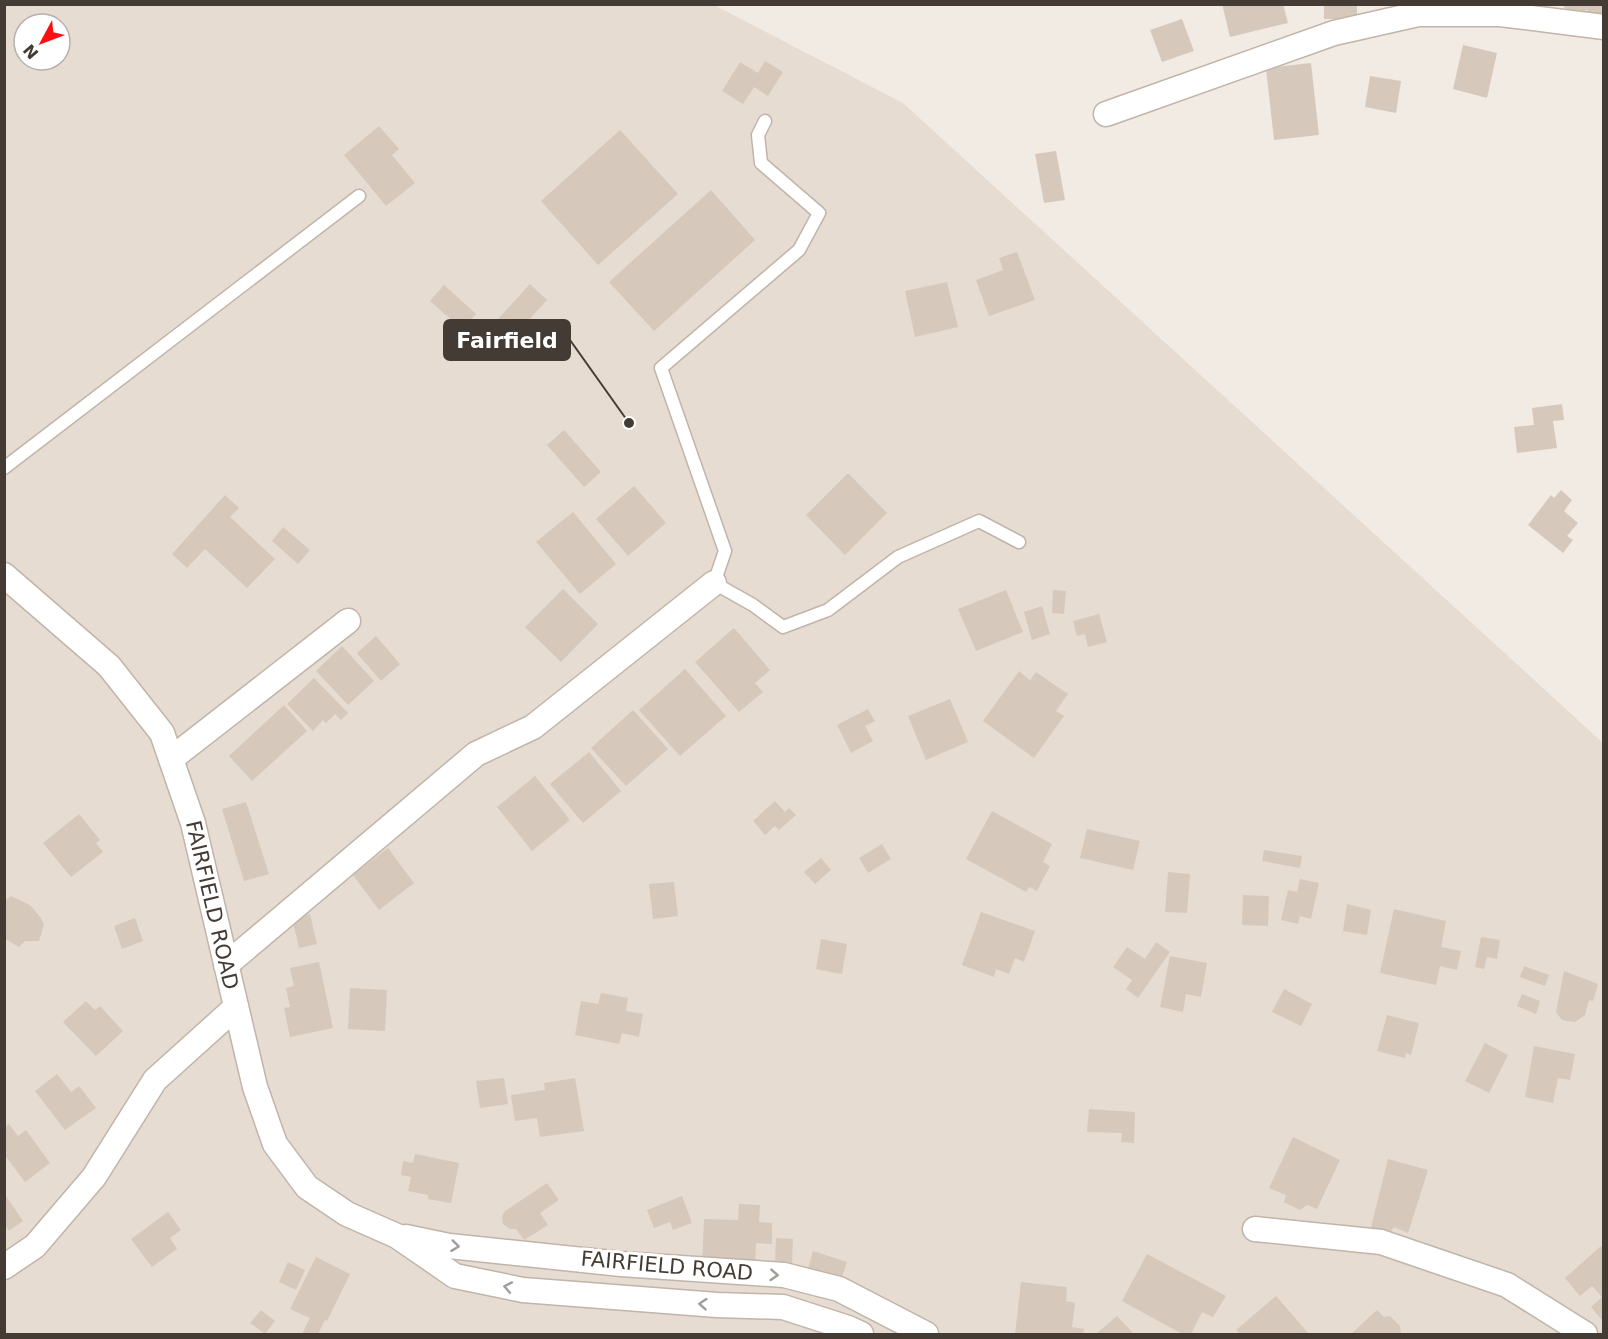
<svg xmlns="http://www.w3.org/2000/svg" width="1608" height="1339" font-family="'DejaVu Sans',sans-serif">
	<rect width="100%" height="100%" fill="#f2ebe4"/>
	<path fill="#e6dcd1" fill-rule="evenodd" d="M5 5H714L903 103 1603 743V1334H5ZM24 24H60V60H24Z"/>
	<g fill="#d7c8bc">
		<polygon points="1222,4 1283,4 1288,23 1230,37"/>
		<rect x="1324" y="4" width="33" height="15"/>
		<polygon points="1562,5 1604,5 1604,28 1587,10 1577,19"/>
		<polygon points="1182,19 1194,51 1162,62 1150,30"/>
		<polygon points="1463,45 1497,53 1487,98 1453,89"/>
		<polygon points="765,61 783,72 768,96 754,87 743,104 722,91 740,62 758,73"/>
		<polygon points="1311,63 1319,135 1274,140 1266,68"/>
		<polygon points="1370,76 1401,81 1396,113 1365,107"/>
		<polygon points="379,126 399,149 392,155 415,183 386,206 344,155"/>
		<polygon points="620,130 678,194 598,265 541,201"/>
		<polygon points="1056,151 1065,200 1044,203 1035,154"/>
		<polygon points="711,190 755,240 654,331 609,282"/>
		<polygon points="1017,252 1035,300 989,316 976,280 1003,270 999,258"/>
		<polygon points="947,282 958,327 915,337 905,291"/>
		<polygon points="530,284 547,300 506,345 489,329"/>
		<polygon points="444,285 476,314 462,329 430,301"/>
		<polygon points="1562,404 1564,420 1553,421 1557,448 1517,453 1514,427 1534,425 1532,408"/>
		<polygon points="564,430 601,472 584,487 547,445"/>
		<polygon points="848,473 887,513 845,555 806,515"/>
		<polygon points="634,486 666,523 628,556 596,519"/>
		<polygon points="1561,490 1572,500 1564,511 1578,523 1567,536 1573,540 1563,553 1528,525 1551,495 1554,498"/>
		<polygon points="225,495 239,508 230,517 275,559 247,588 205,549 187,568 172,554"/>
		<polygon points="573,512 616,564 580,594 536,542"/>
		<polygon points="283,527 310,550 298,564 272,541"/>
		<polygon points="563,589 598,624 561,662 525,627"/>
		<polygon points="1006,590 1023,632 976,651 958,609"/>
		<polygon points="1053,590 1066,591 1064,614 1052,613"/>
		<polygon points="1042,606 1050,634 1032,640 1024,612"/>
		<polygon points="1099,614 1107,642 1088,647 1085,634 1077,636 1073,621"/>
		<polygon points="734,628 770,670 755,683 763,692 739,712 695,662"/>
		<polygon points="376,636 400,664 381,681 357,653"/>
		<polygon points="342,646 374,681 348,705 316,671"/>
		<polygon points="685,669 726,716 680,756 639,710"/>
		<polygon points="1019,671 1030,680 1036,672 1068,694 1056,711 1064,716 1034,758 983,721"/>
		<polygon points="314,678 348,713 341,720 335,714 326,723 323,720 313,731 287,704"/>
		<polygon points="950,699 968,742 926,760 908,716"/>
		<polygon points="284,705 307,731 252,781 229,756"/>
		<polygon points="868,709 875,721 865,726 873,741 851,753 837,725"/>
		<polygon points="633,710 668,749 626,786 591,748"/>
		<polygon points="589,752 621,791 583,823 550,784"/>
		<polygon points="535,776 570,820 532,851 497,807"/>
		<polygon points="775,801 785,812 789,808 796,815 779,830 775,826 765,835 753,821"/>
		<polygon points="246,802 269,874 244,881 222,809"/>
		<polygon points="992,811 1052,844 1043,862 1050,866 1037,891 1029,887 1026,892 966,859"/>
		<polygon points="79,814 100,840 96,843 103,852 71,877 43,843"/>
		<polygon points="1087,829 1140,841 1133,870 1080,858"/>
		<polygon points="882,844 891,859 868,873 859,858"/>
		<polygon points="388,848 414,883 379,910 353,875"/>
		<polygon points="1264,850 1302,856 1300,868 1262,861"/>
		<polygon points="821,858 831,870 815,884 804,872"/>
		<polygon points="1168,872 1190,874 1187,913 1165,912"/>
		<polygon points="1300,879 1319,883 1311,919 1300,916 1298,924 1281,920 1288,890 1297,892"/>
		<polygon points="674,882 678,916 653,919 649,884"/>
		<polygon points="1243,895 1269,896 1268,926 1242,925"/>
		<polygon points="11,896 30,905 41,918 44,925 39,941 25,941 19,947 7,940 4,942 4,901"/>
		<polygon points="1347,904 1371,910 1367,935 1343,931"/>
		<polygon points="1394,909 1446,921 1441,947 1461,951 1457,970 1440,966 1436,985 1380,973"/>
		<polygon points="981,912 1035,931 1024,962 1015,958 1009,974 996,969 994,977 962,965"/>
		<polygon points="310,914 317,944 299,948 292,918"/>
		<polygon points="135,918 143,941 122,949 114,926"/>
		<polygon points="1481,937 1500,940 1497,959 1487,957 1484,969 1475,967"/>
		<polygon points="821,939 847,944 842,974 816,969"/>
		<polygon points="1156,942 1170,952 1138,998 1126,989 1132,980 1113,967 1127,947 1145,959"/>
		<polygon points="1170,956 1207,963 1201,997 1186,994 1183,1012 1160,1007"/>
		<polygon points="319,962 333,1028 290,1037 284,1008 290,1007 286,988 294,986 290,968"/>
		<polygon points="1524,966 1549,975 1545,986 1520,977"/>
		<polygon points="1564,971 1598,984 1593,1001 1589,1000 1585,1015 1575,1022 1562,1020 1556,1012"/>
		<polygon points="350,988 387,990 385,1031 348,1029"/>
		<polygon points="1284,989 1312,1004 1301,1026 1272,1012"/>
		<polygon points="601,993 628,998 626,1011 643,1014 639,1037 622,1033 619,1044 575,1035 581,1001 598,1004"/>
		<polygon points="1522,994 1540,1001 1536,1014 1517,1006"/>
		<polygon points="86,1001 95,1010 100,1006 123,1031 96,1056 63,1022"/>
		<polygon points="1387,1015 1419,1023 1411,1055 1406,1053 1405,1058 1377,1051"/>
		<polygon points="1485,1043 1508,1055 1489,1093 1465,1081"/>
		<polygon points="1534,1046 1575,1054 1570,1080 1558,1078 1553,1103 1525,1097"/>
		<polygon points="57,1074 71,1092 79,1086 96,1108 65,1130 35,1091"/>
		<polygon points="504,1078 508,1104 480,1108 476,1081"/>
		<polygon points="575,1078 584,1131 540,1137 537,1118 515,1121 511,1095 545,1090 544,1083"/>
		<polygon points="1089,1109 1135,1112 1134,1143 1121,1142 1122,1133 1087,1132"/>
		<polygon points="9,1124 18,1136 26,1130 50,1163 25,1182 4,1154 4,1127"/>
		<polygon points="1293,1137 1340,1160 1317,1209 1307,1205 1300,1210 1284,1202 1286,1195 1269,1188"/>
		<polygon points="415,1154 459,1163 451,1203 428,1199 428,1195 408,1191 411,1177 401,1175 403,1161 413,1163"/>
		<polygon points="1388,1159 1428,1170 1408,1233 1394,1227 1387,1236 1376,1236 1371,1227"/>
		<polygon points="547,1183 559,1200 540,1213 548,1225 524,1240 516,1229 510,1229 503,1224 502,1216 505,1211"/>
		<polygon points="4,1193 23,1221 9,1231 4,1224"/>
		<polygon points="682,1196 692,1223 673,1230 670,1222 654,1228 647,1210"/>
		<polygon points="739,1204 760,1205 759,1222 772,1223 772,1244 756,1243 755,1265 702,1263 704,1219 738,1220"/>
		<polygon points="168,1212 181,1230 170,1238 177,1249 152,1267 131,1239"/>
		<polygon points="776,1238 793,1239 792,1264 775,1264"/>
		<polygon points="1601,1246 1604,1249 1602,1320 1591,1307 1602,1297 1592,1286 1580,1296 1565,1278"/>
		<polygon points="813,1251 847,1262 841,1280 808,1269"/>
		<polygon points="1147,1254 1226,1296 1213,1317 1202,1312 1191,1334 1182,1334 1122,1301"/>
		<polygon points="316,1257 350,1274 327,1321 325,1320 318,1334 302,1334 310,1318 290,1309"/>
		<polygon points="288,1262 305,1270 296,1290 279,1282"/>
		<polygon points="1021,1282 1067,1287 1066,1301 1075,1303 1072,1327 1084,1329 1083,1334 1015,1334"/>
		<polygon points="1276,1296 1309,1334 1240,1334 1236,1330"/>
		<polygon points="261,1310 275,1321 265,1334 250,1323"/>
		<polygon points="1377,1310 1384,1317 1390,1316 1400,1326 1401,1334 1351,1334"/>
		<polygon points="1117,1316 1134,1334 1096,1334"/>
	</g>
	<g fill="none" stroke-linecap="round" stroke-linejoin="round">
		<defs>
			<g id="service">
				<polyline points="765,121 758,135 761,163 819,213 799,250 661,368 725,551 714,583 753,605 783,627 828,610 898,557 979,521 1019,542"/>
				<polyline points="4,468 359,196"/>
			</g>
			<g id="minor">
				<polyline points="1106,114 1334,33 1418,14 1500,14 1604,27"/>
				<polyline points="4,575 109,666 162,733 193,823 255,1087 275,1144 307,1187 347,1214 397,1236 455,1276 523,1290 717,1305 783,1307 848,1328 861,1334"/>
				<polyline points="171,759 348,621"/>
				<polyline points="226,965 476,754 533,727 714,583"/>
				<polyline points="1255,1229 1381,1242 1507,1285 1585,1334"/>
				<polyline points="406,1237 449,1246 621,1264 784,1275 839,1289 926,1334"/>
				<polyline points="4,1267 35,1246 94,1177 155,1080 236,1007"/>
			</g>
		</defs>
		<use href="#service" stroke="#c1b4a9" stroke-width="15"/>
		<use href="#minor" stroke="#c1b4a9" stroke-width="27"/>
		<use href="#service" stroke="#fff" stroke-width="12"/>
		<use href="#minor" stroke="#fff" stroke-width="24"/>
	</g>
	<defs><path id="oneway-chevron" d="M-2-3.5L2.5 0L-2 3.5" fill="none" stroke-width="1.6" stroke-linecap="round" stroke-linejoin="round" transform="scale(1.5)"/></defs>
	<g stroke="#a29d9a">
		<use href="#oneway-chevron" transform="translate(455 1246) rotate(7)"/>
		<use href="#oneway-chevron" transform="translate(774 1275) rotate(4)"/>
		<use href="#oneway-chevron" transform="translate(508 1287) rotate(-169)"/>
		<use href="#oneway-chevron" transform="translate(703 1304) rotate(-176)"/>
	</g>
	<g text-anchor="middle" stroke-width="6" stroke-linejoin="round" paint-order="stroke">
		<g font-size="21" fill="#443b34" stroke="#fff">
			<text transform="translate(212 905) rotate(77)" y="7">FAIRFIELD ROAD</text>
			<text transform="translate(667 1266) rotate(5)" y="7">FAIRFIELD ROAD</text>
		</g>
	</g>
	<path fill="none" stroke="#443b34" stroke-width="2" d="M629 423L570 340"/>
	<circle fill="#443b34" stroke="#fff" stroke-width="2" cx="629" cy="423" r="6"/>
	<rect fill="#443b34" stroke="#443b34" stroke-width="2" x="444" y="320" width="126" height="40" rx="6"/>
	<g font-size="22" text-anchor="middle" font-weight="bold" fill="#fff">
		<text x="507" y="348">Fairfield</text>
	</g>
	<rect width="1608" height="1339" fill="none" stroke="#443b34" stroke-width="12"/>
	<g transform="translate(42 42) rotate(229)"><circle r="28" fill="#ffffff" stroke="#b4b1ae" stroke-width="1.5"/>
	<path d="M0-4.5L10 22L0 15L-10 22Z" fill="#fe0f13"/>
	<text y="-9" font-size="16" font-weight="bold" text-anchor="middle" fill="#443b34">N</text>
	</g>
</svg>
